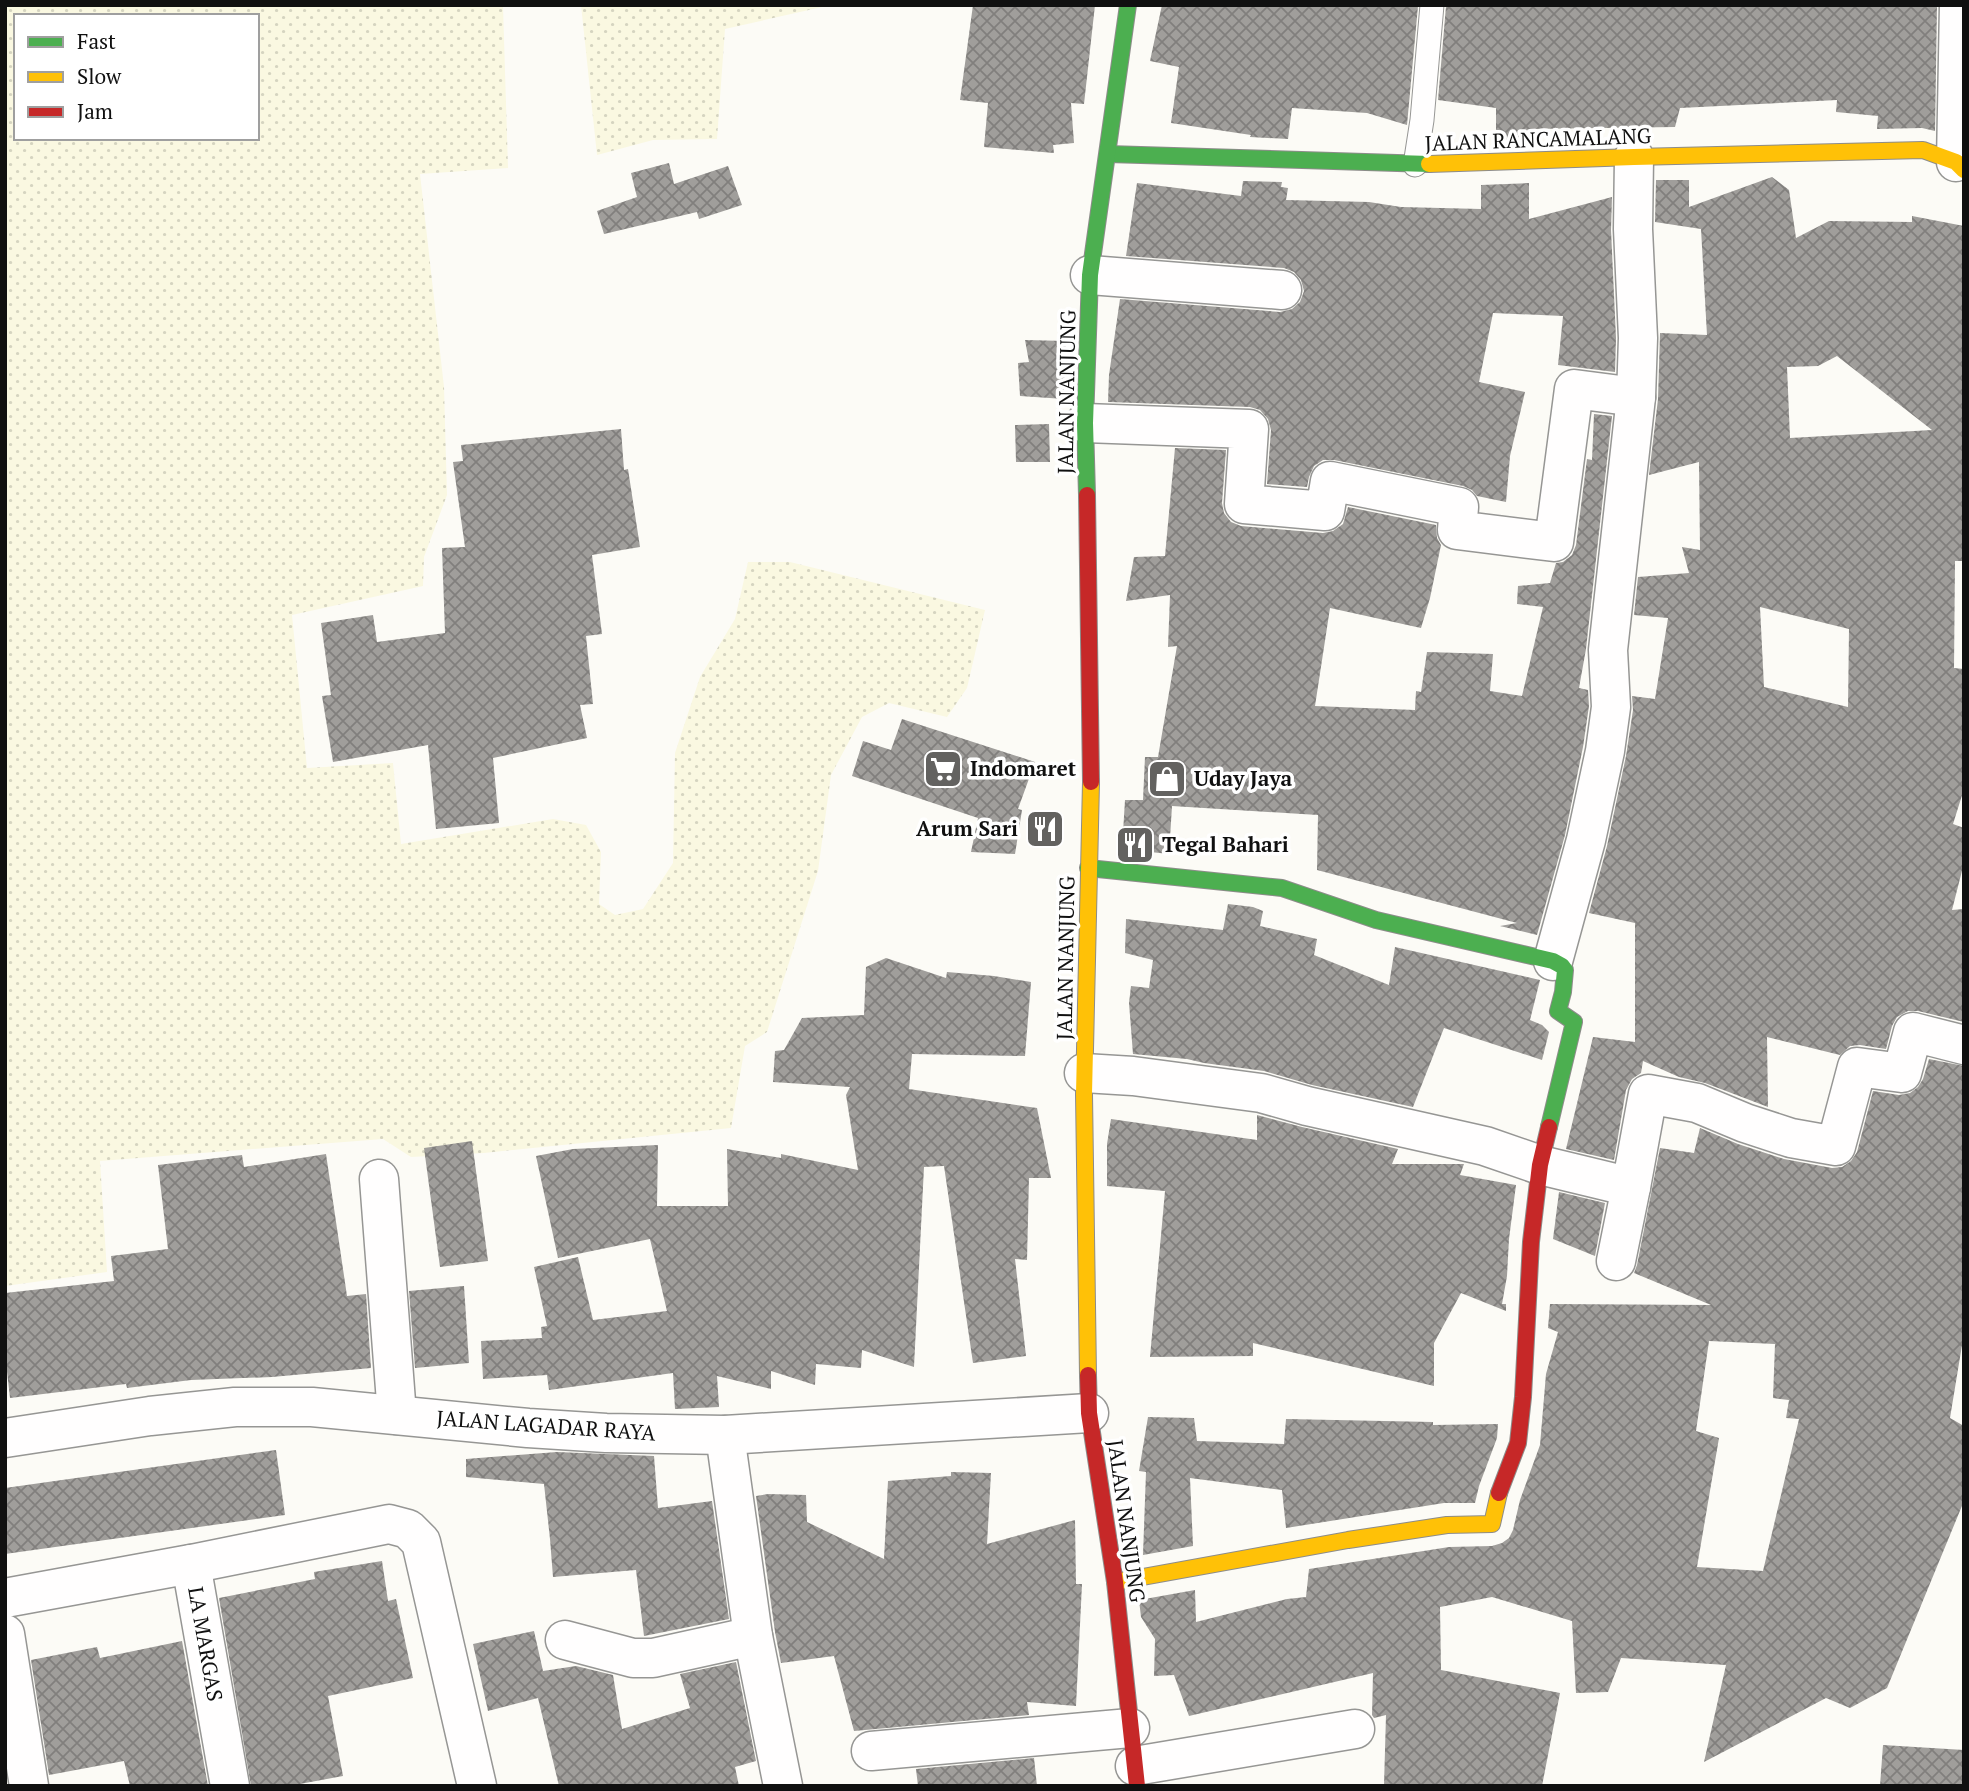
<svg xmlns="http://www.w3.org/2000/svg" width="1969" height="1791" font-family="'PT Serif',serif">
	<defs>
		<pattern id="farmland-dots" width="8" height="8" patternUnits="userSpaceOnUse" patternTransform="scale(1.75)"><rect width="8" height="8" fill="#faf8e1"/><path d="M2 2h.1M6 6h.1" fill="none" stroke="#d5d4c0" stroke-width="1.8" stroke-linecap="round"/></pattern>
		<pattern id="building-cross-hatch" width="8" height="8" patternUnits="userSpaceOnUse" patternTransform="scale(1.75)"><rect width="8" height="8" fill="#a09e9b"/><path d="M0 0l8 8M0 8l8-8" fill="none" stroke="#817f7d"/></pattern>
	</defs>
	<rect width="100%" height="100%" fill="#fcfbf6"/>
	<g fill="url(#farmland-dots)" fill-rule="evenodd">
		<path d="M5 5H508L503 6 508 168 420 174 444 387 447 495 424 557 423 586 292 615 307 768 393 763 401 844 553 819 586 825 601 852 599 904 615 915 643 909 673 863 675 753 700 677 735 619 748 562H790L985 610 967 688 947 717 889 703 862 717 831 775 818 871 767 1032 745 1046 731 1128 484 1153 411 1157 383 1139 100 1161 107 1272 5 1286ZM16 16H257V138H16Z"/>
		<polygon points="581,5 831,5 725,29 717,139 653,140 597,155"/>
	</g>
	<g fill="url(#building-cross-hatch)" fill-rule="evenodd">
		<polygon points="973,5 1095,5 1084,104 1071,103 1074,143 1053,145 1054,153 984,147 988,103 960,100"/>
		<polygon points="1162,5 1418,6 1407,125 1367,113 1292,108 1288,139 1250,137 1251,135 1171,123 1179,67 1150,61"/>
		<polygon points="1937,5 1935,131 1922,128 1877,129 1878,116 1836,112 1837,100 1680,108 1675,127 1529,129 1529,139 1496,140 1496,108 1438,100 1446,6"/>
		<polygon points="669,163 674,184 728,166 742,205 699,219 697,212 604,234 597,211 637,197 631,173"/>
		<path d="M1772 177 1789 190 1796 238 1829 221 1912 222V216L1964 226V561H1955L1954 668 1964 669V789L1953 824 1964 828V863L1952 910 1964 909V1022L1918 1011H1908L1897 1017 1892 1026 1886 1049 1860 1045 1850 1046 1840 1055 1767 1037 1768 1107 1705 1083 1679 1077 1643 1061 1641 1073 1632 1079 1626 1090 1614 1160 1566 1149 1593 1037 1635 1042V923L1589 913 1607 846 1626 756 1633 710 1632 696 1655 699 1668 618 1634 615 1638 577 1689 573 1682 547 1700 550 1699 462 1649 475 1658 399 1660 333 1707 335 1701 229 1655 222 1656 180H1689V207ZM1837 356 1932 430 1790 438 1787 367 1818 366ZM1760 607 1849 629 1848 707 1764 687Z"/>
		<polygon points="1243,181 1282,182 1281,187 1288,188 1286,200 1369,202 1401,207 1481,209 1481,185 1529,183 1529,219 1612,197 1611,230 1616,338 1615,372 1558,365 1563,316 1493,313 1479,382 1525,392 1510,456 1506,502 1477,496 1472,490 1463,486 1334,460 1323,460 1314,466 1309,477 1307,487 1267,484 1271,430 1268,419 1260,410 1250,407 1108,402 1109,375 1120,299 1280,312 1292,309 1300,302 1304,291 1301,280 1294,272 1284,268 1126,256 1137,183 1241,196"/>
		<polygon points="1025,340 1066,341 1064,399 1020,396 1018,363 1029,362"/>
		<polygon points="1594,414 1612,416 1586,649 1579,688 1588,690 1589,706 1583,747 1565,835 1537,935 1500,926 1517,923 1317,870 1318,815 1172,806 1169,854 1122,849 1125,800 1143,800 1145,757 1158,757 1177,646 1168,647 1170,595 1126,601 1134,557 1165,556 1175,448 1226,450 1222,503 1224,513 1231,522 1241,526 1323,533 1333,531 1343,524 1348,507 1436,525 1437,538 1441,545 1430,598 1421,628 1330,608 1315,706 1415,710 1416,691 1421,692 1427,652 1493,654 1490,691 1522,696 1543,607 1517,604 1518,586 1550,583 1556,563 1563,562 1572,555 1576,545 1587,459 1592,460"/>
		<polygon points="1049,424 1050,462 1016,462 1015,425"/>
		<polygon points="621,429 624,470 628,469 640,547 592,555 602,634 586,636 593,704 580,705 587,738 493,758 499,823 436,829 428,745 333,762 322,696 331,695 321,623 373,615 377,642 445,633 442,548 465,547 453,462 463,461 461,445"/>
		<polygon points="902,719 1035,762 1018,809 1022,810 1015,854 971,852 978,818 852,776 863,741 891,750"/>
		<polygon points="1228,904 1253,907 1263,911 1260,926 1317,939 1314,955 1389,985 1395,947 1540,980 1530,1020 1542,1025 1549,1032 1542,1060 1444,1028 1413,1107 1312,1085 1264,1071 1204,1063 1187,1059 1133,1054 1129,1003 1131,986 1149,988 1153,960 1125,953 1126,919 1223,930"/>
		<polygon points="886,958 946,978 947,972 994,976 1031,982 1025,1056 912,1054 909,1089 1037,1108 1051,1178 1029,1178 1027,1260 1015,1259 1026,1356 973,1363 944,1166 924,1167 914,1367 862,1350 861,1368 816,1364 815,1385 771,1371 771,1389 717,1376 719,1407 675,1409 673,1373 549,1390 547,1375 483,1379 481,1341 542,1338 541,1327 547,1326 534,1267 578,1257 593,1320 667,1311 650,1239 558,1258 536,1156 573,1149 658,1145 657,1206 728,1206 727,1149 781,1158 781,1154 858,1170 846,1095 850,1087 773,1082 775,1051 784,1050 802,1018 864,1015 866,967"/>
		<path d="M1929 1059 1964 1066V1333L1950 1418 1964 1426V1501L1887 1688 1850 1708 1826 1698 1704 1762 1726 1665 1621 1658 1608 1692 1576 1693 1572 1621 1492 1597 1440 1607 1441 1670 1560 1693 1542 1786H1384L1386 1715 1374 1718 1372 1715 1373 1673 1189 1716 1174 1675 1154 1676 1155 1639 1141 1617 1139 1600 1195 1590 1196 1622 1287 1599 1306 1597 1309 1569 1449 1547 1492 1546 1502 1543 1509 1538 1513 1530 1520 1500 1540 1445 1546 1374 1558 1332 1548 1328 1550 1304 1711 1305 1634 1273 1637 1265 1660 1148 1694 1153 1700 1128 1738 1144 1784 1159 1832 1168 1842 1167 1851 1161 1857 1152 1873 1091 1899 1095 1910 1093 1918 1087 1923 1079ZM1709 1341 1775 1344 1773 1398 1789 1400 1786 1418 1799 1419 1763 1571 1697 1567 1719 1438 1696 1431Z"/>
		<polygon points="1257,1115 1302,1127 1398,1149 1392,1164 1464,1164 1460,1175 1516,1185 1509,1239 1507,1276 1502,1304 1506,1304 1506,1311 1461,1293 1434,1343 1434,1386 1253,1343 1253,1356 1150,1357 1165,1191 1107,1186 1107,1144 1111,1119 1257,1140"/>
		<polygon points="472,1141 488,1261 440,1267 424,1148"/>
		<polygon points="326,1154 347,1296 366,1294 371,1368 272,1377 191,1380 127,1388 126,1384 10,1398 5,1354 5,1293 114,1281 111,1256 168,1249 158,1165 242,1155 244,1167"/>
		<polygon points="1559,1192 1605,1203 1595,1256 1553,1239"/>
		<polygon points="464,1286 469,1363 415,1368 409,1291"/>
		<polygon points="1148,1417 1194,1418 1197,1441 1284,1444 1286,1419 1433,1422 1433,1425 1498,1424 1497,1438 1479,1486 1475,1503 1444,1503 1286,1528 1282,1490 1190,1478 1193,1546 1143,1555 1146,1472 1139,1471"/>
		<polygon points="276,1450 285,1515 5,1554 5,1488"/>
		<polygon points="557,1452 654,1456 658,1508 712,1501 729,1619 644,1636 636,1570 553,1577 550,1539 544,1484 466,1477 466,1459"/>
		<polygon points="951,1472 991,1473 987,1544 1075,1520 1076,1584 1082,1584 1076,1706 1027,1702 1029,1715 854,1731 834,1656 781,1663 775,1632 756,1496 768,1494 806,1495 807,1522 884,1559 888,1481 951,1476"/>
		<polygon points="382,1561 388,1601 396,1599 413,1678 328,1696 343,1776 289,1786 251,1786 219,1598 315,1579 314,1572"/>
		<polygon points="534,1631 543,1671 576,1666 613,1675 622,1729 690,1708 680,1674 736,1662 756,1761 735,1767 739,1786 559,1786 538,1698 488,1711 473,1644"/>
		<polygon points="182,1641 208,1786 130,1786 124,1761 49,1775 31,1660 97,1647 100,1658"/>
		<polygon points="1883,1745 1964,1750 1964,1786 1880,1786"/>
		<polygon points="1034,1758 1037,1786 918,1786 916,1769"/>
	</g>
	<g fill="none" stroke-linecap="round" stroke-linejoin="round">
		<defs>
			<polyline id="lane" points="1415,165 1422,120 1432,5"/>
			<g id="street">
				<polyline points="1956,162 1959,5"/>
				<polyline points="1090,275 1282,290"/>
				<polyline points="1085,423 1249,429 1244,504 1325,511 1330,481 1459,507 1457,530 1554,542 1574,389 1636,397"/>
				<polyline points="1553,961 1586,840 1605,751 1611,707 1608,650 1636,397 1638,338 1633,229 1634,157"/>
				<polyline points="1084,1073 1133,1076 1261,1093 1307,1106 1485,1146 1540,1165 1631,1187 1648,1094 1697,1103 1745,1123 1791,1138 1836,1146 1857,1067 1902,1073 1913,1032 1964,1045"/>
				<polyline points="379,1179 397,1415"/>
				<polyline points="1616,1261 1631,1187"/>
				<polyline points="725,1435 753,1636 783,1786"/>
				<polyline points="5,1438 150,1416 235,1407 312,1407 528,1428 606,1433 725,1435 1089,1413"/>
				<polyline points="191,1564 389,1524 408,1529 421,1542 477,1786"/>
				<polyline points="5,1598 191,1564 230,1786"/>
				<polyline points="5,1634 29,1786"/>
				<polyline points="565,1640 633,1658 653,1658 753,1636"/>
				<polyline points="871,1751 1130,1728"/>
				<polyline points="1135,1766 1355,1729"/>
			</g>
			<g id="fast">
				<polyline points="1108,154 1429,164"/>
				<polyline points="1087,495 1085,423 1090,275 1128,5"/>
				<polyline points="1088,868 1282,888 1376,920 1553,961 1562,966 1565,970 1563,992 1558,1011 1574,1022 1549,1127"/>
			</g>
			<g id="slow">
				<polyline points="1429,164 1634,157 1923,150 1956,162 1964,170"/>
				<polyline points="1088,1375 1084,1094 1091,782"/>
				<polyline points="1115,1582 1348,1540 1447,1525 1492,1524 1499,1493"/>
			</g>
			<g id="jam">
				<polyline points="1087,495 1091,782"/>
				<polyline points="1088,1375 1089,1413 1115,1582 1137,1786"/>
				<polyline points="1499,1493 1518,1443 1523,1397 1531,1242 1540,1165 1549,1127"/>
			</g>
		</defs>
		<use href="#lane" stroke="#969694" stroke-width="25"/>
		<use href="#street" stroke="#969694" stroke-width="41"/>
		<use href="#fast" stroke="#8d8c8a" stroke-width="18"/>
		<use href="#slow" stroke="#8d8c8a" stroke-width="18"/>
		<use href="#jam" stroke="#8d8c8a" stroke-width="18"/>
		<use href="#lane" stroke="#fffefe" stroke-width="23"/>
		<use href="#street" stroke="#fffefe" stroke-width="38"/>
		<use href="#fast" stroke="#4caf50" stroke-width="16"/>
		<use href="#slow" stroke="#ffc107" stroke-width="16"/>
		<use href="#jam" stroke="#c62828" stroke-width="16"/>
	</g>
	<defs>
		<symbol id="supermarket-square" viewBox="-11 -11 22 22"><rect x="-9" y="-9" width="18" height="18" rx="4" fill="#636260" stroke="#fff"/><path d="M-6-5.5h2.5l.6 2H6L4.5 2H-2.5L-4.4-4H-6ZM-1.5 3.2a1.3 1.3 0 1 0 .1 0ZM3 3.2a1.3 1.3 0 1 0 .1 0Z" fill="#fff"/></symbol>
		<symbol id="shop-square" viewBox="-11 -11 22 22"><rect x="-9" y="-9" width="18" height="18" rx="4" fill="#636260" stroke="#fff"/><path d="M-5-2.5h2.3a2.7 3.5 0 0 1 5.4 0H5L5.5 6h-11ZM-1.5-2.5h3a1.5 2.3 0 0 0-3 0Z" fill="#fff"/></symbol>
		<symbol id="restaurant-square" viewBox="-11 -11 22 22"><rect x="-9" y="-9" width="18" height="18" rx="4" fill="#636260" stroke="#fff"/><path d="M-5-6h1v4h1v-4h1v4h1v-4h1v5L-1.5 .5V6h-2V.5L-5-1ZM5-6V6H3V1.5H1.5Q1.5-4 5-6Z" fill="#fff"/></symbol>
	</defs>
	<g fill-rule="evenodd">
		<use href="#supermarket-square" x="921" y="747" width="44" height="44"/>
		<use href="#shop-square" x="1145" y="757" width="44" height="44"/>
		<use href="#restaurant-square" x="1023" y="807" width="44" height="44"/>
		<use href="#restaurant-square" x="1113" y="823" width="44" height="44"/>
	</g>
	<g text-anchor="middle" stroke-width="7" stroke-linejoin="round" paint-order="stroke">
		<g font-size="21" fill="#101010" stroke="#fff">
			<text transform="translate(1538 140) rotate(-2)" y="7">JALAN RANCAMALANG</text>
			<text transform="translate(1067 392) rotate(-89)" y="7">JALAN NANJUNG</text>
			<text transform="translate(1066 958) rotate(-89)" y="7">JALAN NANJUNG</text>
			<text transform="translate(546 1426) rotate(4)" y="7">JALAN LAGADAR RAYA</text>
			<text transform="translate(1126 1521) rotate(82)" y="7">JALAN NANJUNG</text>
			<text transform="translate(205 1644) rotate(80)" y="7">LA MARGAS</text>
		</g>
		<g font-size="21" font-weight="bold" fill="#101010" stroke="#fff" text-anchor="start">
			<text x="970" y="776">Indomaret</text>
			<text x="1194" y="786">Uday Jaya</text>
			<text x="1018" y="836" text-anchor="end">Arum Sari</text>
			<text x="1162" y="852">Tegal Bahari</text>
		</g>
	</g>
	<rect width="1969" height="1791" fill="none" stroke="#101010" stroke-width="14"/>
	<rect x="14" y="14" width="245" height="126" fill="#ffffff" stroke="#9f9f9f" stroke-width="2"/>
	<rect x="28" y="37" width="35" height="10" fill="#4caf50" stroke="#9f9f9f" stroke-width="2"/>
	<text x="77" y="49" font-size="21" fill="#101010">Fast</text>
	<rect x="28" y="72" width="35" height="10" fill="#ffc107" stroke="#9f9f9f" stroke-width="2"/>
	<text x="77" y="84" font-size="21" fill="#101010">Slow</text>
	<rect x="28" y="107" width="35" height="10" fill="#c62828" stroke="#9f9f9f" stroke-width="2"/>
	<text x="77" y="119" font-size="21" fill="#101010">Jam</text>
</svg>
